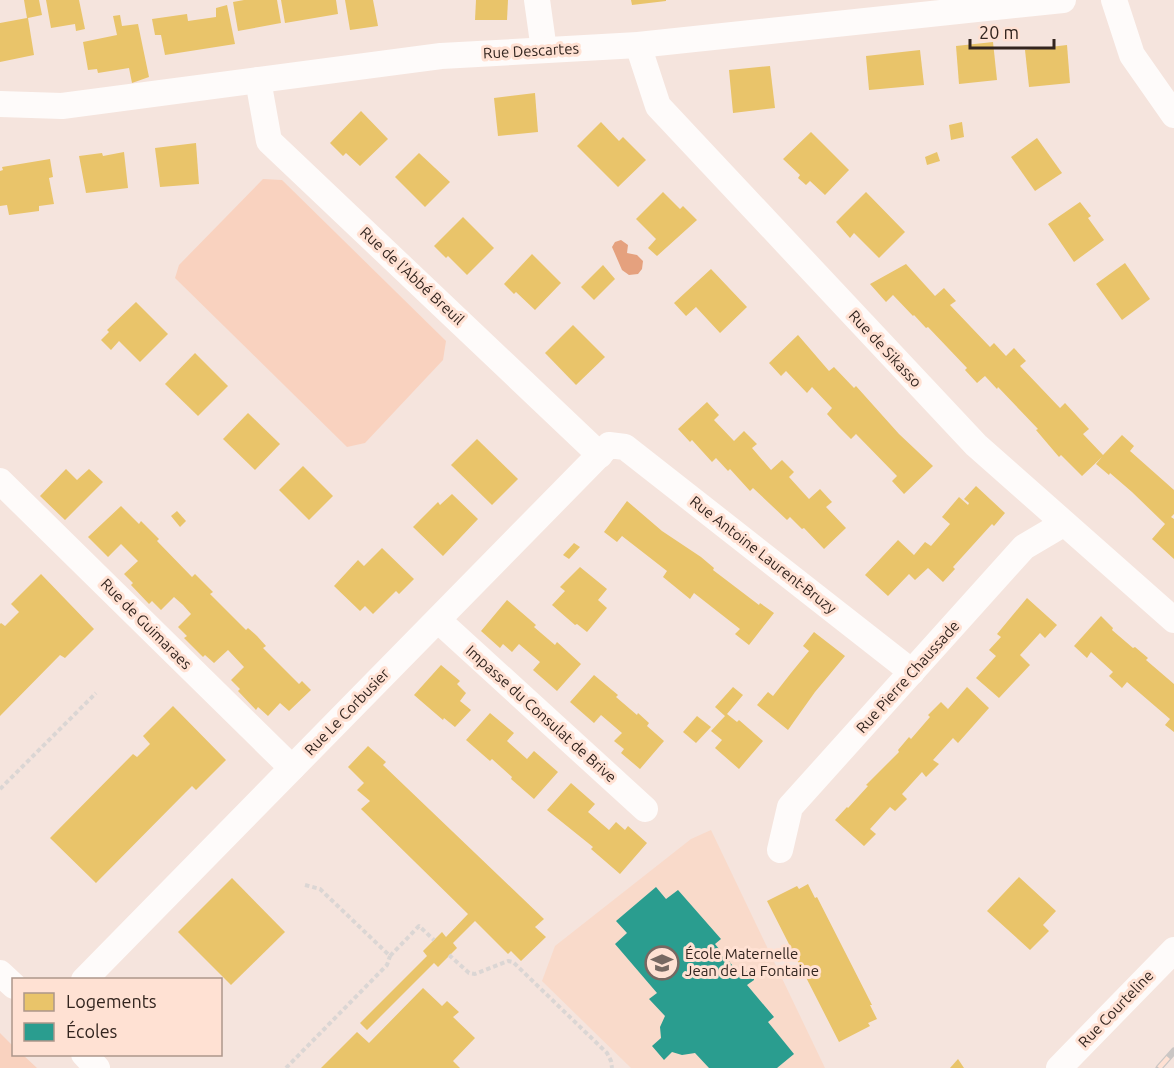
<svg xmlns="http://www.w3.org/2000/svg" width="1174" height="1068" font-family="Ubuntu,sans-serif">
	<rect width="100%" height="100%" fill="#f5e4dd"/>
	<polygon fill="#f9daca" points="711,830 825,1068 631,1068 542,981 555,946 691,839"/>
	<g fill="#f9d2bf">
		<polygon points="263,179 282,180 446,341 443,360 365,443 347,447 175,278 179,265"/>
		<polygon points="0,1033 13,1046 14,1054 23,1055 37,1068 0,1068"/>
	</g>
	<polygon fill="#e5a17e" points="621,240 628,245 627,253 637,255 643,261 642,269 638,274 629,275 622,270 612,247 615,242"/>
	<g fill="#e9c46a">
		<polygon points="24,0 39,0 42,15 28,18 34,55 0,62 0,23 27,18"/>
		<polygon points="46,0 79,0 85,29 76,31 75,24 51,28"/>
		<polygon points="244,0 277,0 281,23 238,31 233,2"/>
		<polygon points="281,0 336,0 338,14 285,23"/>
		<polygon points="345,0 373,0 378,26 350,30"/>
		<polygon points="476,0 508,0 507,20 475,20"/>
		<polygon points="631,0 666,0 666,1 632,5"/>
		<polygon points="227,5 235,44 165,55 161,35 155,35 152,19 187,14 188,21 216,17 216,8"/>
		<polygon points="120,15 122,26 138,24 149,77 132,83 129,68 98,73 97,69 88,70 83,42 117,35 113,16"/>
		<polygon points="993,42 997,80 959,84 956,46"/>
		<polygon points="1067,45 1070,83 1029,87 1025,50"/>
		<polygon points="920,50 924,85 869,90 866,56"/>
		<polygon points="770,66 775,108 733,113 729,70"/>
		<polygon points="535,93 538,132 498,136 494,98"/>
		<polygon points="361,111 388,139 360,166 346,153 343,156 330,143"/>
		<polygon points="601,122 619,141 623,137 646,160 618,187 577,146"/>
		<polygon points="962,122 964,137 951,140 949,125"/>
		<polygon points="811,132 849,170 825,195 810,181 806,185 798,178 800,175 783,159"/>
		<polygon points="1037,138 1062,173 1035,191 1011,157"/>
		<polygon points="196,143 199,184 160,187 155,148"/>
		<polygon points="124,152 128,188 86,193 79,156 102,153 103,156"/>
		<polygon points="937,152 940,161 927,165 925,157"/>
		<polygon points="419,153 450,182 425,207 395,177"/>
		<polygon points="50,159 53,177 49,178 54,204 39,206 39,211 9,215 7,205 0,206 0,171 3,170 2,167"/>
		<polygon points="663,192 680,209 683,206 697,220 657,256 648,248 656,239 636,219"/>
		<polygon points="866,192 905,232 879,258 854,233 850,238 836,222"/>
		<polygon points="1080,202 1091,216 1088,218 1104,240 1074,262 1048,224"/>
		<polygon points="463,217 494,248 467,275 448,256 446,258 434,246"/>
		<polygon points="532,254 561,283 535,310 516,292 514,294 504,284"/>
		<polygon points="1125,263 1150,299 1122,320 1096,284"/>
		<polygon points="906,264 935,296 944,288 956,301 950,305 990,347 994,343 1006,356 1014,348 1026,361 1020,366 1060,408 1065,403 1089,429 1083,434 1103,455 1122,435 1134,446 1130,451 1174,490 1174,514 1171,517 1174,519 1174,559 1152,539 1165,524 1132,492 1110,473 1109,475 1096,464 1102,457 1082,476 1061,455 1059,457 1036,430 1038,429 998,387 997,389 985,376 977,383 965,370 967,368 928,327 926,328 914,315 913,316 893,295 886,302 870,284"/>
		<polygon points="603,265 615,279 594,300 581,287"/>
		<polygon points="711,269 747,307 720,333 696,307 686,316 674,303"/>
		<polygon points="136,302 168,334 140,362 119,341 111,350 101,340 109,332 107,330"/>
		<polygon points="573,325 605,357 576,385 545,353"/>
		<polygon points="798,335 829,371 834,367 854,388 856,386 899,434 933,466 904,494 892,481 897,476 856,434 851,439 839,427 827,414 832,408 812,387 807,393 786,371 781,376 769,363"/>
		<polygon points="195,353 228,386 198,416 165,384"/>
		<polygon points="707,402 719,415 714,420 734,441 744,431 757,444 752,448 771,470 782,460 794,472 789,477 809,499 820,489 832,502 826,507 846,528 824,549 804,528 802,529 790,517 787,520 753,488 750,491 730,469 728,471 716,458 712,462 692,440 690,442 678,429"/>
		<polygon points="248,413 280,444 255,470 223,439"/>
		<polygon points="477,439 518,479 492,505 451,465"/>
		<polygon points="303,466 333,496 309,520 279,490"/>
		<polygon points="66,469 77,480 89,469 103,482 65,520 40,496"/>
		<polygon points="976,486 1005,513 994,526 992,524 953,567 955,569 943,582 928,568 915,580 909,574 888,596 865,575 898,540 914,555 925,542 931,546 950,524 942,517 959,497 968,505 969,503 964,499"/>
		<polygon points="452,494 478,519 443,556 413,527 438,502 440,505"/>
		<polygon points="627,501 662,531 701,557 714,568 713,570 759,605 760,603 774,613 749,645 735,634 740,629 694,593 690,599 663,577 667,571 622,536 617,542 604,532"/>
		<polygon points="121,506 139,524 141,521 159,539 157,541 192,577 195,574 213,592 210,594 246,630 248,628 257,636 266,646 263,648 299,684 302,681 311,690 289,711 280,703 268,716 258,707 256,710 238,691 240,689 231,680 244,667 228,650 214,663 205,655 203,657 184,638 187,636 178,627 191,614 183,605 174,597 161,610 152,601 149,604 131,585 133,583 124,574 138,561 121,544 108,557 88,537"/>
		<polygon points="177,511 186,521 180,527 171,516"/>
		<polygon points="574,543 580,547 569,559 563,555"/>
		<polygon points="382,548 414,579 399,594 396,591 373,614 365,606 360,611 334,586 358,560 364,566"/>
		<polygon points="580,567 607,589 598,600 607,608 587,632 577,624 575,625 552,605 565,591 560,587"/>
		<polygon points="41,574 94,629 65,658 60,655 0,716 0,624 1,623 5,626 19,612 11,604"/>
		<polygon points="1027,598 1057,625 1045,638 1040,633 1020,655 1030,665 999,698 976,678 996,656 989,650 1001,637 997,634"/>
		<polygon points="507,600 536,625 534,627 555,645 557,642 581,664 557,691 533,670 540,662 519,644 512,652 503,644 500,648 481,631"/>
		<polygon points="1101,616 1113,628 1112,630 1133,648 1135,647 1148,658 1146,660 1174,684 1174,732 1165,725 1170,719 1127,682 1122,688 1109,676 1113,672 1091,652 1087,658 1074,646"/>
		<polygon points="814,632 845,656 815,692 788,730 757,705 768,692 773,696 791,673 809,651 803,646"/>
		<polygon points="441,665 460,681 457,684 466,693 460,701 471,710 455,727 444,718 443,720 414,695"/>
		<polygon points="594,675 618,695 616,697 637,715 638,713 649,723 647,726 664,741 640,769 621,753 624,749 614,741 622,733 601,715 594,723 570,702"/>
		<polygon points="733,687 743,695 727,714 737,722 739,720 763,741 739,769 715,748 722,740 711,731 725,716 715,707"/>
		<polygon points="967,687 989,708 958,743 953,738 933,760 939,764 926,777 922,772 902,794 907,799 895,811 890,807 870,829 876,834 864,846 835,820 847,807 848,808 868,786 866,785 899,752 898,750 909,737 911,739 930,717 928,715 941,702 948,709"/>
		<polygon points="173,706 226,760 196,790 192,786 186,792 96,883 50,838 133,754 137,757 150,744 143,736"/>
		<polygon points="490,713 514,733 507,741 527,759 534,751 558,772 534,799 511,779 512,777 492,759 490,761 466,740"/>
		<polygon points="697,716 711,727 696,743 683,732"/>
		<polygon points="368,746 386,762 383,765 544,919 535,927 546,937 521,961 511,951 508,954 475,921 453,943 457,948 438,967 434,963 367,1030 360,1023 427,956 423,951 442,932 446,937 468,914 361,809 370,801 357,790 364,783 348,767"/>
		<polygon points="571,783 595,804 588,812 609,830 616,822 625,830 628,826 647,843 620,874 591,849 593,847 547,810"/>
		<polygon points="1019,877 1056,911 1043,925 1049,931 1030,950 987,911"/>
		<polygon points="232,878 285,932 231,985 178,932"/>
		<polygon points="808,884 815,898 817,897 872,1005 870,1005 877,1019 868,1023 870,1026 839,1042 767,901 797,886 799,889"/>
		<polygon points="423,988 442,1006 447,1001 459,1012 453,1017 475,1038 453,1061 460,1068 321,1068 357,1032 369,1043"/>
		<polygon points="958,1059 964,1068 950,1068"/>
	</g>
	<polygon fill="#2a9d8f" points="656,887 666,899 678,890 721,939 715,944 741,976 748,970 754,973 754,980 747,985 774,1017 768,1022 794,1054 777,1068 709,1068 695,1053 682,1055 672,1052 664,1060 652,1046 661,1038 660,1027 665,1016 649,999 657,993 615,944 627,933 616,921"/>
	<g fill="none" stroke-linecap="round" stroke-linejoin="round">
		<g stroke="#dbd6d4" stroke-width="4" stroke-dasharray="4.5 3" stroke-linecap="butt">
			<polyline points="0,789 96,693"/>
			<polyline points="305,885 320,889 390,956 419,926 434,940"/>
			<polyline points="449,955 469,973 475,974 508,961 513,962 607,1053 611,1061 612,1068"/>
			<polyline points="286,1068 387,965 390,956"/>
		</g>
		<g stroke="#fefbfa" stroke-width="26">
			<polyline points="537,0 544,50"/>
			<polyline points="1114,0 1132,55 1174,115"/>
			<polyline points="638,45 658,106 976,445 1174,620"/>
			<polyline points="258,80 269,141 600,455"/>
			<polyline points="0,104 62,106 441,56 638,45 1063,0"/>
			<polyline points="0,481 292,768"/>
			<polyline points="438,620 645,809"/>
			<polyline points="780,850 790,807 1024,547 1063,524"/>
			<polyline points="0,973 14,986"/>
			<polyline points="84,980 609,445 625,447 912,672"/>
			<polyline points="84,1054 97,1068"/>
			<polyline points="1059,1068 1174,950"/>
		</g>
		<defs>
			<polyline id="rail" points="1159,1068 1174,1051"/>
		</defs>
		<use href="#rail" stroke="#cac6c4" stroke-width="7"/>
		<use href="#rail" stroke="#ffe1d3" stroke-width="4.5" stroke-dasharray="14" stroke-linecap="butt"/>
	</g>
	<defs>
		<symbol id="school-ring" viewBox="-11 -11 22 22"><circle r="9.5" fill="#ffe1d3" stroke="#776862" stroke-width="1.5"/><path d="M0-5L7-2L0 1L-7-2ZM-4 1L0 2.5L4 1V4Q0 6-4 4Z" fill="#776862"/></symbol>
	</defs>
	<g fill-rule="evenodd">
		<use href="#school-ring" x="643" y="944" width="38" height="38"/>
	</g>
	<g text-anchor="middle" stroke-width="6" stroke-linejoin="round" paint-order="stroke">
		<g font-size="15" fill="#33251f" stroke="#ffe1d3">
			<text transform="translate(531 51) rotate(-3)" y="5">Rue Descartes</text>
			<text transform="translate(412 276) rotate(43)" y="5">Rue de l'Abbé Breuil</text>
			<text transform="translate(885 349) rotate(47)" y="5">Rue de Sikasso</text>
			<text transform="translate(763 555) rotate(38)" y="5">Rue Antoine Laurent-Bruzy</text>
			<text transform="translate(146 624) rotate(45)" y="5">Rue de Guimaraes</text>
			<text transform="translate(908 677) rotate(-48)" y="5">Rue Pierre Chaussade</text>
			<text transform="translate(347 712) rotate(-46)" y="5">Rue Le Corbusier</text>
			<text transform="translate(541 714) rotate(42)" y="5">Impasse du Consulat de Brive</text>
			<text transform="translate(1116 1009) rotate(-46)" y="5">Rue Courteline</text>
		</g>
		<g font-size="15" fill="#33251f" stroke="#ffe1d3" text-anchor="start">
			<text x="685" y="959">École Maternelle<tspan x="685" dy="17">Jean de La Fontaine</tspan></text>
		</g>
	</g>
	<rect x="12" y="978" width="210" height="78" fill="#ffe1d3" stroke="#ad968b" stroke-width="1.5"/>
	<rect x="24" y="993" width="30" height="18" fill="#e9c46a" stroke="#ad968b" stroke-width="1.5"/>
	<text x="66" y="1008" font-size="18" fill="#33251f">Logements</text>
	<rect x="24" y="1023" width="30" height="18" fill="#2a9d8f" stroke="#ad968b" stroke-width="1.5"/>
	<text x="66" y="1038" font-size="18" fill="#33251f">Écoles</text>
	<path d="M970 39v9h84v-9" fill="none" stroke="#33251f" stroke-width="3"/>
	<text x="979" y="39" font-size="18" fill="#33251f" stroke="#ffe1d3" stroke-width="4.5" paint-order="stroke">20 m</text>
</svg>
